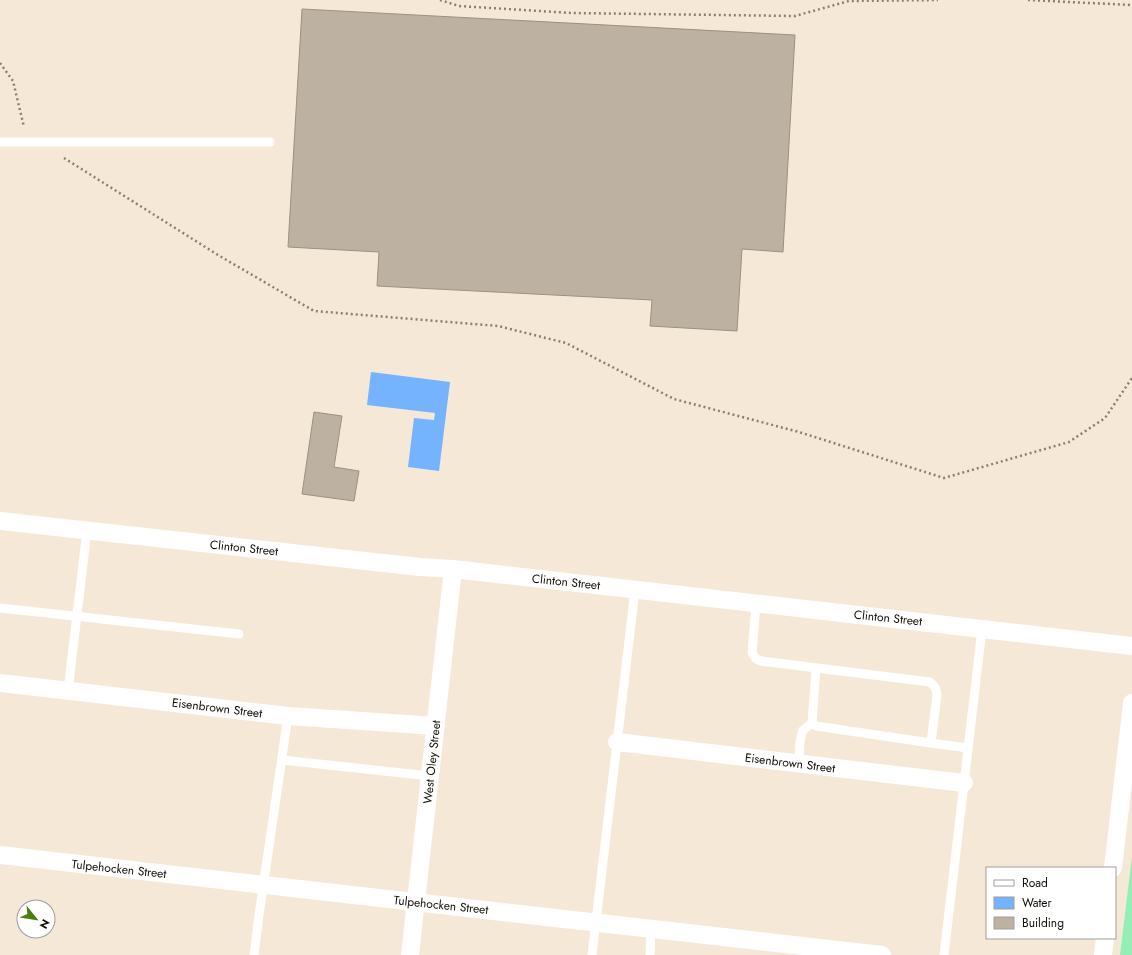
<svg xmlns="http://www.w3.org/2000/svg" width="1132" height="955" font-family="Jost,sans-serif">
	<rect width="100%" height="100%" fill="#f5e8d7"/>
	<polygon fill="#93efb6" points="1132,856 1132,955 1120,955"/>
	<polygon fill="#75b3fe" points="371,372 450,382 439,471 408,467 414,418 434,420 435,413 367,405"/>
	<g fill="#bdb1a1" stroke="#9c9180">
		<polygon points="302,9 795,35 783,252 742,249 737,331 650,326 652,300 377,286 379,252 288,247"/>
		<polygon points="314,412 342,416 334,467 359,471 354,501 302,494"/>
	</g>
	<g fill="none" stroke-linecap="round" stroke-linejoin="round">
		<g stroke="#888074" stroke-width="2.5" stroke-dasharray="2 3" stroke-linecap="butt">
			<polyline points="440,0 459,6 571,13 795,16 849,1 938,0"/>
			<polyline points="1028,0 1132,5"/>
			<polyline points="0,63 13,81 24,127"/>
			<polyline points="64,158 218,255 314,311 498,326 566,343 674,399 799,432 944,478 1069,442 1105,418 1132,378"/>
		</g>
		<g stroke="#fff" stroke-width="9">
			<polyline points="0,142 270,142"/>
			<polyline points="756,604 752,653 756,659 761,661 930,682 935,687 937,694 931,743 968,748"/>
			<polyline points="0,608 239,634"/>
			<polyline points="816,668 812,723 816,726 931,743"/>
			<polyline points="68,691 87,530"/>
			<polyline points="282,760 430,776"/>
			<polyline points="799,764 800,741 803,730 812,723"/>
			<polyline points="254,955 259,915 288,716"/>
			<polyline points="592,955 635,590"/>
			<polyline points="650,955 651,929"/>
			<polyline points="944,955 982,629"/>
		</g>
		<g stroke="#fff" stroke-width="18">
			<polyline points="0,521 420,567 453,569 1132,646"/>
			<polyline points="0,683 288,716 436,726"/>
			<polyline points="617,742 964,783"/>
			<polyline points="0,855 882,955"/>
			<polyline points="1113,868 1132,703"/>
			<polyline points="410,955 453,569"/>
			<polyline points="1103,955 1105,938"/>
		</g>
	</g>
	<g text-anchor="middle" stroke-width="3" stroke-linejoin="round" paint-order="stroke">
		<g font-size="12" fill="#100c06" stroke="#fff">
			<text transform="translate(244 548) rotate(6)" y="4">Clinton Street</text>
			<text transform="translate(566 582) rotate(6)" y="4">Clinton Street</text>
			<text transform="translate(888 618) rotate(6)" y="4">Clinton Street</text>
			<text transform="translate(217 708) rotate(7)" y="4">Eisenbrown Street</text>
			<text transform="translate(432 762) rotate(-84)" y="4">West Oley Street</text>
			<text transform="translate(790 763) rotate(7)" y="4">Eisenbrown Street</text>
			<text transform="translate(119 869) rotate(6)" y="4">Tulpehocken Street</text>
			<text transform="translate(441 905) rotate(6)" y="4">Tulpehocken Street</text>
		</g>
	</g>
	<rect x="986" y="867" width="130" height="72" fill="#ffffff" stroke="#9f9e9b"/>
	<rect x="994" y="880" width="20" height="6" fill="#ffffff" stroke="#9f9e9b"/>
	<text x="1022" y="887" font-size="12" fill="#100c06">Road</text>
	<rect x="994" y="897" width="20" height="12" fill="#75b3fe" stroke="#9f9e9b"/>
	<text x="1022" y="907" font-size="12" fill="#100c06">Water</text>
	<rect x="994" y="917" width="20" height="12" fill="#bdb1a1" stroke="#9f9e9b"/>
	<text x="1022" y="927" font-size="12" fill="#100c06">Building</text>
	<g transform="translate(36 919) rotate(120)"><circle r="19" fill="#ffffff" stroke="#9f9e9b"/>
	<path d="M0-3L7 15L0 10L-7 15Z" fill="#4a7e10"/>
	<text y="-6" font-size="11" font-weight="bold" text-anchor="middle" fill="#100c06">N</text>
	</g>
</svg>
